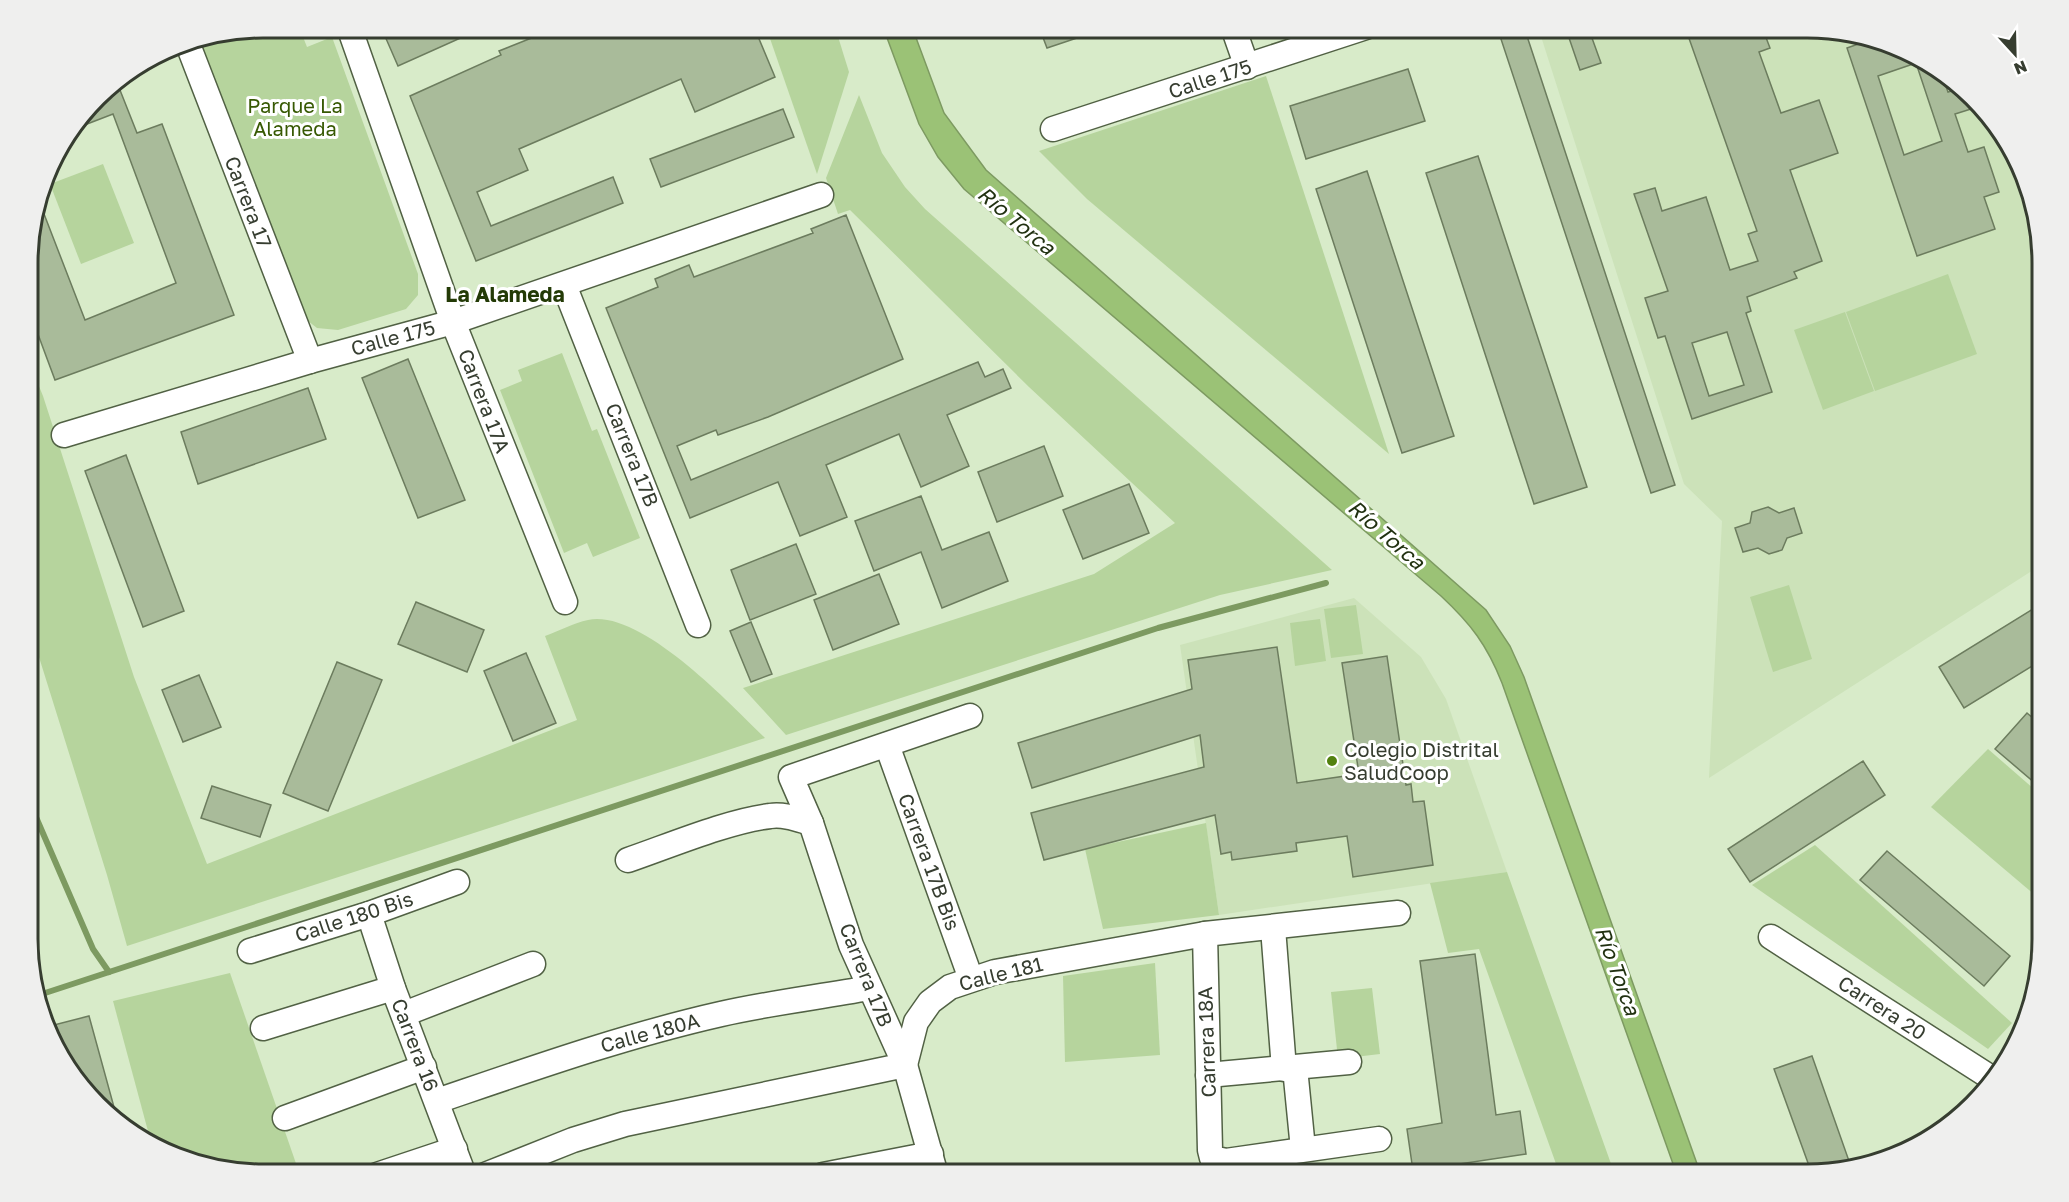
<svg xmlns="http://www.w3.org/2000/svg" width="2069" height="1202" font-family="'Golos Text',sans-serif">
	<rect width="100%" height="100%" fill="#d8ebc9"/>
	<g fill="#cce2b9">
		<polygon points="1538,27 1806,27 1867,35 1924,59 1973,96 2010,145 2041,247 2041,565 1709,778 1722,521 1684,484"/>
		<polygon points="1354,598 1421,657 1446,699 1507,872 1219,915 1180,645"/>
	</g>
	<g fill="#b6d49d">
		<polygon points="263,27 299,27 307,47 332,37 418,274 418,295 406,309 338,330 317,328 308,321 199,40"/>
		<polygon points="766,27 835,27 849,72 817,174"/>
		<polygon points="1266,76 1389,454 1087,199 1039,151"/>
		<polygon points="859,95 882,153 905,187 925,209 1332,570 1220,595 786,735 743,688 1094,574 1175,523 1029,387 850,210 838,214 826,178"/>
		<polygon points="103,164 134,243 81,264 50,184"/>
		<polygon points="1948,274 1977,354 1875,391 1846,312"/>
		<polygon points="1845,312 1874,391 1823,410 1794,330"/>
		<polygon points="562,353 592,431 597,429 640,538 593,557 587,543 564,553 500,390 522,381 518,370"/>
		<path d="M29 362 43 396 134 677 207 864 577 720 545 636C559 631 574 623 588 620 641 609 729 703 765 738L127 946 107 875 29 625Z"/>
		<polygon points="1789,585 1812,659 1773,672 1750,597"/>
		<polygon points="1356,605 1363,654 1331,658 1324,609"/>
		<polygon points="1320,619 1326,661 1295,666 1290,623"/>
		<polygon points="1988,749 2042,796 2042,901 1931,807"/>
		<polygon points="1206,823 1219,915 1103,929 1085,849"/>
		<polygon points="1815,845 2012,1023 1988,1049 1752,885"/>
		<polygon points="1507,872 1615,1175 1560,1175 1479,949 1448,953 1430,883"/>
		<polygon points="1155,963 1160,1055 1065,1062 1063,976"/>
		<polygon points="230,973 300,1175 263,1175 202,1167 152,1146 113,1001"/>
		<polygon points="1372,988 1380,1054 1338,1059 1331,992"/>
	</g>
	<path fill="#9bc276" stroke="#7d9a61" stroke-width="1.5" d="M883 27H912L944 113 986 170 1486 610 1510 646 1524 677 1701 1175H1677L1502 683C1487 645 1471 624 1441 596L964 189 938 157 919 124Z"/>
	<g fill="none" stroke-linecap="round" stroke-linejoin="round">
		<g stroke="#7d9a61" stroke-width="6">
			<polyline points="29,801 93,949 109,972"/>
			<polyline points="39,995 1158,628 1326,583"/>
		</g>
	</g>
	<g fill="#a9bb9a" stroke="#6c7c5e" stroke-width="1.5" fill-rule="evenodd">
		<polygon points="400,27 485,27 398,66 384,34"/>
		<polygon points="559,27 754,27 775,77 695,112 681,79 519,149 528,170 477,192 491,226 613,177 623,203 476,261 410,96 501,55 499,51"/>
		<polygon points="1039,27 1101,27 1101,30 1047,48"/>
		<polygon points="1506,27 1524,27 1675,485 1651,493 1498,30"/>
		<polygon points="1581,27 1588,27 1601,63 1580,70 1567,32"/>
		<path d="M1685 27H1713L1715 34 1735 27 1738 35 1762 27 1770 48 1759 52 1781 113 1819 100 1838 153 1790 170 1822 261 1794 272 1797 278 1747 297 1751 311 1746 313 1772 392 1692 419 1665 336 1658 338 1645 298 1668 291 1634 194 1655 188 1662 211 1706 197 1730 270 1758 261 1748 234 1757 231ZM1727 332 1744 385 1709 396 1692 343Z"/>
		<path d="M1875 38 1924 59 1941 72 1948 92 1962 88 1965 90 1971 109 1955 114 1968 152 1984 147 1999 192 1984 197 1995 229 1917 256 1847 48ZM1916 63 1942 141 1904 155 1878 76Z"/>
		<polygon points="1408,69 1425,121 1306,159 1290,106"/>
		<polygon points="116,80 137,133 162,124 234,315 55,380 29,310 29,232 39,201 85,320 176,283 113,114 74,129 107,86"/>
		<polygon points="783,109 794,137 661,187 650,159"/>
		<polygon points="1478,156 1587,487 1534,504 1426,173"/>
		<polygon points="1367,171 1454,436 1402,453 1316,189"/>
		<polygon points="846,215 903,359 768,417 718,435 716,430 677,446 691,480 978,362 985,377 1003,369 1011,388 947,415 969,466 921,487 899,434 826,465 847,517 800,536 778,482 690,518 606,308 658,287 655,279 689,265 694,277 813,233 811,229"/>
		<polygon points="408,359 465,500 418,518 362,378"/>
		<polygon points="308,388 326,439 198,484 181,432"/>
		<polygon points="1044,446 1063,496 997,522 978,472"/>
		<polygon points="126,455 184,611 143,627 85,471"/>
		<polygon points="1129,484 1149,533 1083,559 1063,510"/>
		<polygon points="921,496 942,550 989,532 1008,581 942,608 921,552 874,571 855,521"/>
		<polygon points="1768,507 1779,513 1794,508 1802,533 1787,538 1782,550 1769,554 1758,548 1743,552 1735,528 1750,523 1752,512"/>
		<polygon points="796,544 816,594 750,620 731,570"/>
		<polygon points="879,574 899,624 833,650 814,600"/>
		<polygon points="416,602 484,630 467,672 398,644"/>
		<polygon points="2041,604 2042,660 1964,708 1939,667"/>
		<polygon points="751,622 772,674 751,682 730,631"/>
		<polygon points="1277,647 1297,783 1359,774 1342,663 1387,656 1406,785 1411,784 1413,802 1424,801 1433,865 1353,877 1347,836 1296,843 1297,851 1232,860 1231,852 1221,854 1215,815 1044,860 1031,813 1204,767 1200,735 1032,788 1018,743 1192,689 1188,660"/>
		<polygon points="526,653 556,723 513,741 484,671"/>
		<polygon points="337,662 382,680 328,811 283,793"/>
		<polygon points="199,675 221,727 183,742 162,690"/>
		<polygon points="2027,713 2042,726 2042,789 1995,749"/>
		<polygon points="1863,761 1885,795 1750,882 1728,849"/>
		<polygon points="212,786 271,805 260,837 201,818"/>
		<polygon points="1887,851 2010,956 1984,986 1860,880"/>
		<polygon points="1475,954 1496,1115 1520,1111 1526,1154 1413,1171 1407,1129 1442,1123 1420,961"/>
		<polygon points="89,1016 117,1118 67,1070 50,1026"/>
		<polygon points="1812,1056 1849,1161 1812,1174 1774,1069"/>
	</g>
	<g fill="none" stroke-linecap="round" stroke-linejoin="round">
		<defs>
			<g id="minor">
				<polyline points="349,27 453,322 565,602"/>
				<polyline points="1233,27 1247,67"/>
				<polyline points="187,42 310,361"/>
				<polyline points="1053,129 1366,27"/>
				<polyline points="564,285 698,625"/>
				<polyline points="64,435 310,361 453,322 821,195"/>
				<polyline points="887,745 971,979"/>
				<path d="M628 860C669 846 728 821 770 816 784 814 797 819 811 823"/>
				<polyline points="369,914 393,988 464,1175"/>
				<polyline points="1273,928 1284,1069"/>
				<polyline points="1205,934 1210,1150 1212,1158 1226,1161 1379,1139"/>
				<polyline points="1771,937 1993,1079"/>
				<polyline points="250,951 369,914 457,882"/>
				<polyline points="404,1014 533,964"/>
				<polyline points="263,1028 393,988"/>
				<polyline points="905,1065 916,1022 930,1002 950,987 995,972 1205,934 1398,913"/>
				<polyline points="1295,1068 1303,1149"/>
				<polyline points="1208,1075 1349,1062"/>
				<path d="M437 1101C531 1069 624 1036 721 1014 769 1003 820 997 869 988"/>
				<polyline points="285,1118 424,1067"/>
				<polyline points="377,1175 455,1149"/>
				<polyline points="485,1175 573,1140 625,1124 905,1065"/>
				<polyline points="823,1175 931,1154"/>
				<polyline points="936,1175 905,1065 851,945 811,823 791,777 970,716"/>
			</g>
		</defs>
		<use href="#minor" stroke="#516144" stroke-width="27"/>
		<use href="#minor" stroke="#fff" stroke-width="24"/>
	</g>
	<circle fill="#52810f" stroke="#fff" stroke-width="2" cx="1332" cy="761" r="6"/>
	<g text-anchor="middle" stroke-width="6" stroke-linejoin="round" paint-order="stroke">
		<g font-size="20" fill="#363d30" stroke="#fff">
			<text transform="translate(1210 79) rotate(-18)" y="7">Calle 175</text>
			<text transform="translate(248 202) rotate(69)" y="7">Carrera 17</text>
			<text transform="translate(393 338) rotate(-15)" y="7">Calle 175</text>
			<text transform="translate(484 401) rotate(69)" y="7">Carrera 17A</text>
			<text transform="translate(632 455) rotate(68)" y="7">Carrera 17B</text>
			<text transform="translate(929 862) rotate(70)" y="7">Carrera 17B Bis</text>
			<text transform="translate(354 917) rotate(-18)" y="7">Calle 180 Bis</text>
			<text transform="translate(1001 974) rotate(-14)" y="7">Calle 181</text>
			<text transform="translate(866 975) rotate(68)" y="7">Carrera 17B</text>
			<text transform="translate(1882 1008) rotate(33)" y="7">Carrera 20</text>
			<text transform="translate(650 1033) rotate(-15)" y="7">Calle 180A</text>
			<text transform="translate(1207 1042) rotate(-92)" y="7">Carrera 18A</text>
			<text transform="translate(415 1045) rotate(69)" y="7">Carrera 16</text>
		</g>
		<g font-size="20" fill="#375903" stroke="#fff">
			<text x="295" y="113">Parque La<tspan x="295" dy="23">Alameda</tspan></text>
		</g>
		<g font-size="20" fill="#363d30" stroke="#fff" text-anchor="start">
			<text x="1344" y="757">Colegio Distrital<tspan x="1344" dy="23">SaludCoop</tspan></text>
		</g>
		<g font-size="21" font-style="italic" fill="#213111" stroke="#fff">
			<text transform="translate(1016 221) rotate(40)" y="7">Río Torca</text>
			<text transform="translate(1386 535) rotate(41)" y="7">Río Torca</text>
			<text transform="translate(1617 971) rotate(70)" y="7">Río Torca</text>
		</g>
		<g font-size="21" font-weight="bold" fill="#233a06" stroke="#fff">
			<text x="505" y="302">La Alameda</text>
		</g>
	</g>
	<path d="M0 0H2069V1202H0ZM263 38H1807A225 225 0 0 1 2032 263V939A225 225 0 0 1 1807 1164H263A225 225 0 0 1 38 939V263A225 225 0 0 1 263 38Z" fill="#efefee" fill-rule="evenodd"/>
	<path fill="none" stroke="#363d30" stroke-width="3" d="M263 38H1807A225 225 0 0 1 2032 263V939A225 225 0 0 1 1807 1164H263A225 225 0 0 1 38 939V263A225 225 0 0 1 263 38Z"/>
	<g transform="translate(2015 54) rotate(158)" stroke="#ffffff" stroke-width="4.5" paint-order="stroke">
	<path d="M0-4.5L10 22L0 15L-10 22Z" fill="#363d30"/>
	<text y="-9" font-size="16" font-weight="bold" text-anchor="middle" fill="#363d30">N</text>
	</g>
</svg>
